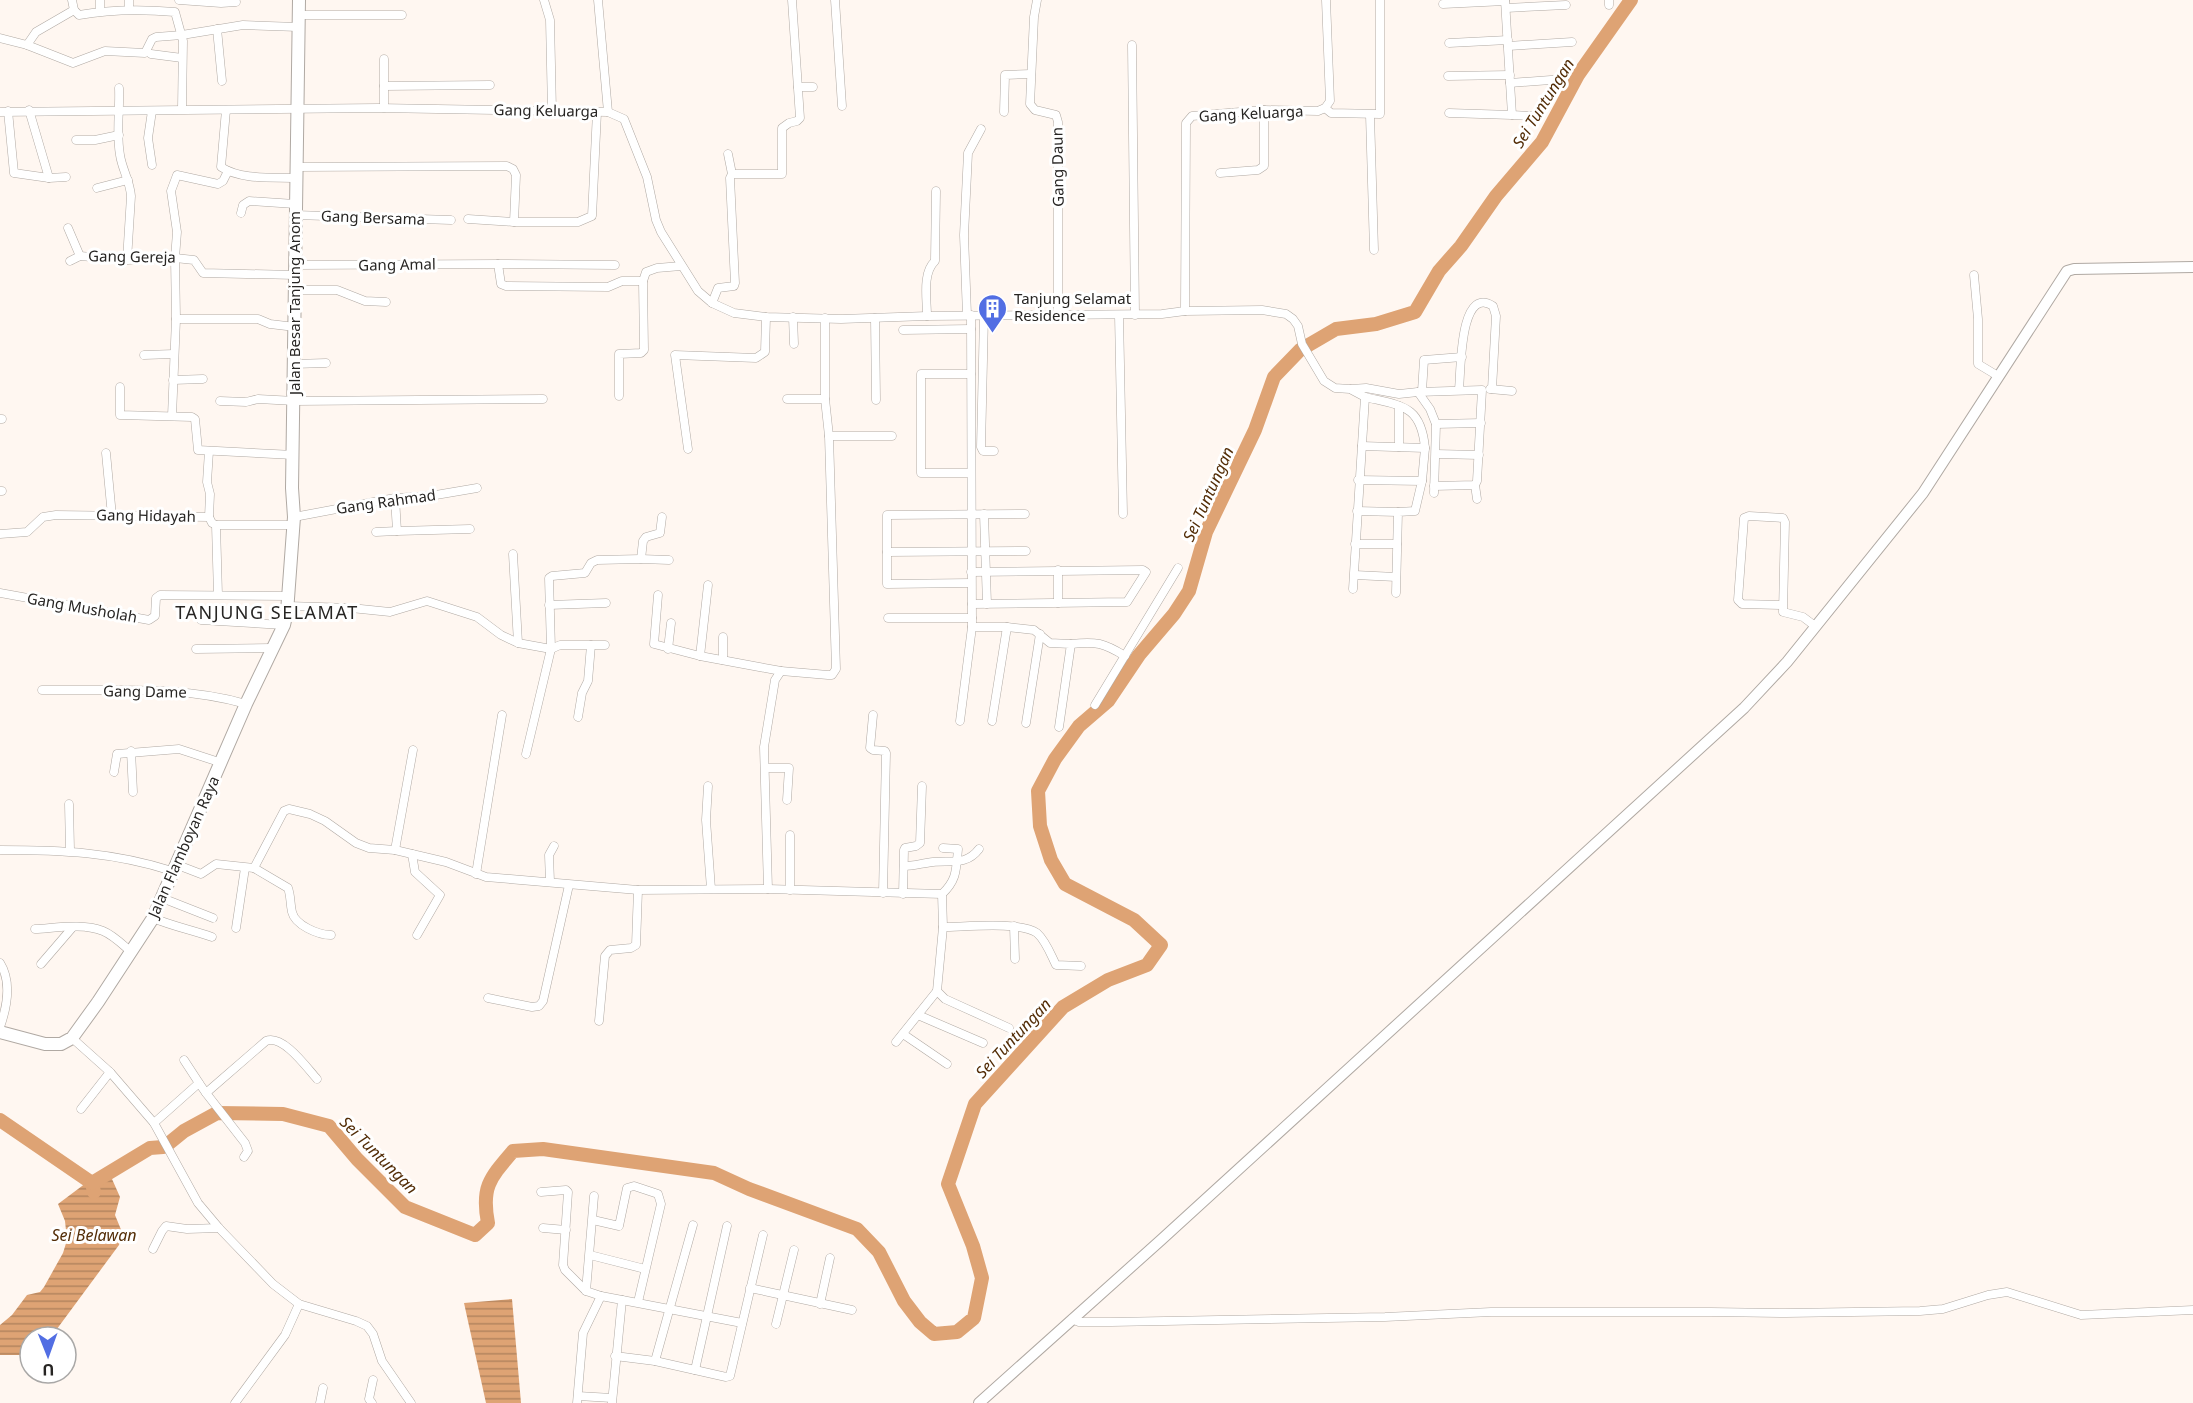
<svg xmlns="http://www.w3.org/2000/svg" width="2193" height="1403" font-family="'Noto Sans',sans-serif">
	<defs>
		<pattern id="water-rules" width="6" height="5" patternUnits="userSpaceOnUse" patternTransform="scale(1.5)"><rect width="6" height="5" fill="#dea374"/><path d="M0 2.5h6" fill="none" stroke="#b4855f"/></pattern>
	</defs>
	<rect width="100%" height="100%" fill="#fff7f1"/>
	<g fill="url(#water-rules)">
		<polygon points="102,1171 112,1179 120,1197 115,1215 122,1232 119,1245 51,1337 30,1337 30,1354 27,1355 0,1355 0,1325 12,1315 27,1295 40,1292 44,1287 63,1253 67,1240 65,1221 58,1204"/>
		<polygon points="512,1299 521,1403 486,1403 464,1303"/>
	</g>
	<g fill="none" stroke-linecap="round" stroke-linejoin="round">
		<g stroke="#dea374" stroke-width="14">
			<polyline points="0,1120 92,1183 94,1192"/>
			<path d="M92 1183 150 1148 163 1147 168 1144 184 1131 217 1113 283 1114 329 1126 357 1159 405 1207 475 1235 488 1223C481 1187 490 1178 513 1151L543 1149 714 1173 749 1189 857 1229 879 1252 904 1301 920 1322 934 1334 957 1332 974 1318 982 1278 973 1246 948 1184 975 1104 1063 1007 1108 980 1147 965 1161 945 1134 920 1065 884 1051 860 1040 826 1038 791 1055 759 1079 726 1108 701 1139 655 1174 614 1189 591 1206 532 1255 430 1274 377 1300 350 1336 329 1376 324 1415 312 1439 271 1461 246 1496 196 1542 142 1578 75 1631 0"/>
		</g>
		<defs>
			<g id="street">
				<polyline points="72,0 74,10"/>
				<polyline points="100,0 100,11"/>
				<polyline points="179,0 221,3 236,2"/>
				<polyline points="544,0 550,20 552,111"/>
				<polyline points="598,0 608,112"/>
				<polyline points="835,0 842,106"/>
				<polyline points="1037,0 1034,17 1030,104 1035,110 1056,115 1058,122 1058,316"/>
				<polyline points="1609,0 1609,5"/>
				<polyline points="1443,4 1505,1"/>
				<polyline points="1506,8 1566,5"/>
				<polyline points="129,9 129,0"/>
				<polyline points="298,15 402,15"/>
				<polyline points="217,29 222,81"/>
				<polyline points="0,38 27,45 73,63 105,51 145,53 152,39 156,37 182,35 243,25 298,27"/>
				<polyline points="1449,43 1508,40"/>
				<path d="M27 45 36 32 74 10 79 15C112 9 142 9 175 12L183 41 182 109"/>
				<polyline points="1132,45 1135,315"/>
				<polyline points="1508,46 1572,42"/>
				<polyline points="151,54 182,58"/>
				<polyline points="1448,76 1510,75"/>
				<polyline points="1510,83 1564,79"/>
				<polyline points="384,86 490,85"/>
				<polyline points="798,87 813,87"/>
				<path d="M119 88C120 110 116 133 120 155 122 169 130 181 131 196L127 260"/>
				<polyline points="384,108 384,59"/>
				<polyline points="1325,108 1331,113 1380,114 1380,0"/>
				<polyline points="29,110 49,178"/>
				<path d="M226 110 221 167C241 180 272 177 296 178"/>
				<polyline points="8,111 14,173 49,178 66,177"/>
				<polyline points="152,111 148,138 152,165"/>
				<polyline points="0,112 378,108 608,112 624,119 647,177 656,220 661,232 698,291 712,303 734,313 766,317 841,319 927,316 1162,314 1185,311 1186,123 1192,116 1264,110 1318,111 1325,108 1330,101 1326,0"/>
				<polyline points="1004,112 1005,75 1031,74"/>
				<polyline points="1449,113 1512,115 1505,0"/>
				<polyline points="1370,115 1374,250"/>
				<polyline points="1512,115 1531,116"/>
				<polyline points="76,140 95,140 119,135"/>
				<polyline points="728,154 732,174"/>
				<polyline points="296,167 507,166 513,169 516,175 514,222"/>
				<polyline points="1220,173 1258,170 1264,166 1264,110"/>
				<polyline points="97,188 128,180"/>
				<polyline points="241,213 243,205 249,201 295,204"/>
				<polyline points="295,215 451,220"/>
				<polyline points="468,219 514,222 578,222 592,216 597,112"/>
				<polyline points="68,228 80,256"/>
				<polyline points="70,261 80,256 127,260 175,258 194,260 203,273 295,275"/>
				<polyline points="498,264 501,284 506,286 608,287 622,281 643,281"/>
				<polyline points="296,265 498,264 615,265"/>
				<polyline points="1974,275 1978,319 1978,364 1998,376"/>
				<polyline points="296,290 337,290 365,301 386,302"/>
				<polyline points="712,303 718,288 734,286 735,283 730,178 732,174 782,174 782,128 789,123 797,121 800,118 792,0"/>
				<polyline points="1185,311 1262,310 1286,314 1293,319 1298,326 1302,344 1324,381 1335,388 1350,389 1365,397 1353,589"/>
				<polyline points="967,315 964,235 968,153 981,129"/>
				<polyline points="1119,315 1123,514"/>
				<path d="M927 316C927 299 922 273 935 261L936 191"/>
				<polyline points="984,316 981,447 983,451 994,451"/>
				<polyline points="793,317 794,344"/>
				<polyline points="875,318 876,400"/>
				<polyline points="176,319 258,319 270,324 295,327"/>
				<polyline points="903,330 971,329"/>
				<polyline points="144,355 174,354"/>
				<polyline points="294,364 326,363"/>
				<polyline points="173,380 203,379"/>
				<polyline points="120,387 120,415 192,417 195,419 198,450 294,455"/>
				<polyline points="1351,389 1366,388 1399,394 1418,392 1430,409 1436,424 1434,493"/>
				<path d="M1459 389C1461 373 1459 284 1493 306L1496 316 1492 389"/>
				<polyline points="1490,389 1512,391"/>
				<polyline points="1422,391 1424,360 1462,357"/>
				<polyline points="1418,392 1482,390 1477,481 1475,485 1434,486"/>
				<polyline points="619,396 619,354 641,353 644,350 643,281 646,272 657,268 681,266"/>
				<polyline points="787,399 825,399"/>
				<polyline points="220,401 246,402 258,399 295,401 543,399"/>
				<polyline points="172,416 176,319 175,258 177,232 171,191 177,175 218,184 223,181 228,171"/>
				<polyline points="0,419 2,419"/>
				<polyline points="1436,424 1481,423"/>
				<polyline points="829,436 892,436"/>
				<path d="M1362 446 1425 448C1421 405 1402 406 1365 397"/>
				<polyline points="1399,447 1399,406"/>
				<polyline points="688,449 675,355 756,358 765,352 766,317"/>
				<polyline points="209,451 207,482 210,494 209,517"/>
				<polyline points="106,453 112,516"/>
				<polyline points="1436,454 1479,455"/>
				<polyline points="971,473 921,473 921,374 971,374"/>
				<polyline points="1358,480 1422,481 1415,511 1398,512 1396,593"/>
				<polyline points="1422,481 1425,448"/>
				<polyline points="1475,485 1477,499"/>
				<polyline points="0,491 2,491"/>
				<polyline points="1357,511 1398,512"/>
				<polyline points="984,514 987,604"/>
				<polyline points="294,517 395,498 430,496 477,488"/>
				<polyline points="216,525 218,595"/>
				<polyline points="397,531 470,529"/>
				<polyline points="376,532 397,531 395,498"/>
				<polyline points="0,534 27,532 43,517 56,515 209,517 212,523 216,525 294,525"/>
				<polyline points="1355,544 1397,544"/>
				<polyline points="887,552 1026,551"/>
				<polyline points="513,554 518,643"/>
				<polyline points="641,559 643,541 646,537 660,533 662,517"/>
				<polyline points="1058,570 1058,603"/>
				<polyline points="971,572 1143,570 1146,572 1127,602 972,604"/>
				<polyline points="1355,575 1396,577"/>
				<polyline points="971,583 887,584 887,515 1025,514"/>
				<polyline points="0,593 149,620 155,616 156,598 160,595 289,596"/>
				<polyline points="658,595 654,644 700,656 781,671 775,680 764,747 768,889"/>
				<polyline points="549,605 606,603"/>
				<polyline points="1782,605 1742,604 1738,600 1744,518 1749,516 1783,518 1785,522 1783,612 1803,617 1815,626"/>
				<polyline points="288,606 351,608 390,612 427,601 477,617 501,635 518,643 551,649"/>
				<polyline points="888,618 972,618"/>
				<polyline points="201,620 284,625"/>
				<polyline points="972,627 1007,627 992,721"/>
				<polyline points="1007,627 1034,630 1050,643 1071,644 1059,727"/>
				<path d="M1071 644C1096 641 1104 643 1125 656"/>
				<polyline points="196,649 272,648"/>
				<polyline points="551,649 560,645 605,645"/>
				<polyline points="668,649 671,623"/>
				<polyline points="700,656 708,585"/>
				<polyline points="723,660 723,637"/>
				<polyline points="781,671 828,675 832,675 836,669 829,436 825,399 825,318"/>
				<path d="M42 690C110 691 181 685 246 704"/>
				<polyline points="1095,705 1178,568"/>
				<polyline points="873,715 870,748 873,750 885,751 886,753 883,893"/>
				<polyline points="578,717 582,693 588,681 591,645"/>
				<polyline points="960,721 972,627 971,315"/>
				<polyline points="1026,723 1040,634"/>
				<polyline points="131,751 133,792"/>
				<polyline points="526,754 551,649 549,578 552,576 585,573 591,563 597,560 641,559 669,560"/>
				<polyline points="765,768 789,768 787,800"/>
				<polyline points="114,772 117,754 179,749 222,763"/>
				<polyline points="708,786 706,820 711,889"/>
				<polyline points="69,804 70,850"/>
				<polyline points="790,835 790,890"/>
				<path d="M0 850C61 850 113 852 172 871"/>
				<polyline points="395,850 413,750"/>
				<polyline points="412,854 415,872 440,895 417,935"/>
				<polyline points="175,864 201,874 216,864 254,868 284,811 289,809 310,814 325,821 356,843 369,848 395,850 446,862 486,877 638,890 768,889 942,894"/>
				<path d="M904 866C914 866 923 863 933 862 951 860 966 866 979 849"/>
				<path d="M254 868 288 888C291 896 290 904 292 912 295 925 318 935 331 935"/>
				<polyline points="476,874 502,715"/>
				<polyline points="550,882 549,855 554,846"/>
				<polyline points="903,894 904,850 905,848 916,846 920,843 922,786"/>
				<polyline points="942,894 943,927 937,991 945,999 1009,1028"/>
				<path d="M942 894C957 880 956 870 958 849L943 848"/>
				<polyline points="162,898 213,918"/>
				<path d="M153 918C172 926 192 930 212 937"/>
				<polyline points="1014,926 1015,959"/>
				<path d="M943 927C964 927 1021 921 1037 933 1046 941 1051 955 1056 965L1081 966"/>
				<polyline points="236,928 245,868"/>
				<path d="M35 929C56 928 83 923 103 931 113 935 122 944 130 951"/>
				<path d="M0 963C12 982 7 1007 0 1027"/>
				<polyline points="41,964 72,928"/>
				<polyline points="488,998 532,1007 539,1006 543,1001 569,885"/>
				<polyline points="918,1015 983,1043"/>
				<polyline points="599,1021 605,956 610,950 631,948 636,945 638,890"/>
				<polyline points="903,1034 947,1064"/>
				<polyline points="72,1038 110,1072 154,1123 198,1203 219,1228 273,1284 299,1304 356,1321 367,1326 373,1334 382,1361 411,1403"/>
				<polyline points="896,1042 937,991"/>
				<polyline points="184,1060 199,1083"/>
				<polyline points="206,1093 245,1143 248,1151 244,1157"/>
				<polyline points="81,1109 110,1072"/>
				<path d="M154 1123 199 1083 206 1093 266 1041C283 1034 307 1068 317 1079"/>
				<polyline points="541,1192 566,1190 568,1192 563,1265 565,1270 586,1291"/>
				<polyline points="594,1196 586,1291 601,1296"/>
				<polyline points="593,1220 619,1226 627,1188 634,1186 658,1194 661,1204 638,1302"/>
				<polyline points="543,1228 566,1230"/>
				<polyline points="153,1249 162,1231 166,1226 187,1229 219,1228"/>
				<polyline points="590,1255 645,1269"/>
				<polyline points="750,1288 852,1310"/>
				<polyline points="622,1300 742,1323"/>
				<polyline points="820,1304 830,1258"/>
				<polyline points="1072,1319 1079,1322 1111,1322 1385,1317 1491,1312 1711,1312 1786,1313 1920,1311 1943,1309 1988,1295 2007,1292 2081,1315 2193,1310"/>
				<polyline points="776,1324 794,1250"/>
				<polyline points="615,1356 655,1361 726,1377 730,1376 763,1235"/>
				<polyline points="655,1361 693,1225"/>
				<polyline points="695,1370 727,1226"/>
				<polyline points="578,1396 612,1398"/>
				<polyline points="235,1403 285,1335 299,1304"/>
				<polyline points="320,1403 323,1388"/>
				<polyline points="372,1403 369,1399 373,1380"/>
				<polyline points="577,1403 583,1333 601,1296 622,1300 612,1403"/>
			</g>
			<polyline id="secondary" points="979,1403 1161,1240 1744,708 1787,662 1923,493 2067,271 2074,269 2193,267"/>
			<polyline id="primary" points="0,1032 45,1044 61,1044 72,1038 98,1002 153,918 246,704 284,625 287,612 294,517 292,488 299,0"/>
		</defs>
		<use href="#street" stroke="#b0a9a3" stroke-width="9"/>
		<use href="#secondary" stroke="#b0a9a3" stroke-width="12"/>
		<use href="#primary" stroke="#b0a9a3" stroke-width="14"/>
		<use href="#street" stroke="#fff" stroke-width="8"/>
		<use href="#secondary" stroke="#fff" stroke-width="10"/>
		<use href="#primary" stroke="#fff" stroke-width="12"/>
	</g>
	<defs>
		<symbol id="building-pin" viewBox="-11 -11 22 30"><path d="M0 17L-7.5 6A9.5 9.5 0 1 1 7.5 6Z" fill="#526ee3" stroke="#fff"/><path d="M-4-6H4V6H1V3H-1V6H-4ZM-2.5-4.3h1.7v1.8h-1.7ZM.8-4.3h1.7v1.8H.8ZM-2.5-1h1.7V.8h-1.7ZM.8-1h1.7V.8H.8Z" fill="#fff"/></symbol>
	</defs>
	<g fill-rule="evenodd">
		<use href="#building-pin" x="976" y="292" width="33" height="45"/>
	</g>
	<g text-anchor="middle" stroke-width="6" stroke-linejoin="round" paint-order="stroke">
		<g font-size="15" fill="#272523" stroke="#fff">
			<text transform="translate(546 111) rotate(1)" y="5">Gang Keluarga</text>
			<text transform="translate(1251 114) rotate(-3)" y="5">Gang Keluarga</text>
			<text transform="translate(1058 167) rotate(-91)" y="5">Gang Daun</text>
			<text transform="translate(373 218) rotate(2)" y="5">Gang Bersama</text>
			<text transform="translate(132 257) rotate(1)" y="5">Gang Gereja</text>
			<text transform="translate(397 265) rotate(-1)" y="5">Gang Amal</text>
			<text transform="translate(295 303) rotate(-90)" y="5">Jalan Besar Tanjung Anom</text>
			<text transform="translate(386 502) rotate(-8)" y="5">Gang Rahmad</text>
			<text transform="translate(146 516) rotate(1)" y="5">Gang Hidayah</text>
			<text transform="translate(82 608) rotate(10)" y="5">Gang Musholah</text>
			<text transform="translate(145 692) rotate(1)" y="5">Gang Dame</text>
			<text transform="translate(184 847) rotate(-66)" y="5">Jalan Flamboyan Raya</text>
		</g>
		<g font-size="15" fill="#272523" stroke="#fff" text-anchor="start">
			<text x="1014" y="304">Tanjung Selamat<tspan x="1014" dy="17">Residence</tspan></text>
		</g>
		<g font-size="16" font-style="italic" fill="#532d07" stroke="#fff">
			<text transform="translate(1543 103) rotate(-58)" y="6">Sei Tuntungan</text>
			<text transform="translate(1208 494) rotate(-66)" y="6">Sei Tuntungan</text>
			<text transform="translate(1013 1038) rotate(-47)" y="6">Sei Tuntungan</text>
			<text transform="translate(379 1155) rotate(45)" y="6">Sei Tuntungan</text>
			<text x="94" y="1241">Sei Belawan</text>
		</g>
		<g font-size="18" letter-spacing="1.5" fill="#272523" stroke="#fff">
			<text x="267" y="619">TANJUNG SELAMAT</text>
		</g>
	</g>
	<g transform="translate(48 1355) rotate(179)"><circle r="28" fill="#ffffff" stroke="#a9a8a7" stroke-width="1.5"/>
	<path d="M0-4.5L10 22L0 15L-10 22Z" fill="#526ee3"/>
	<text y="-9" font-size="16" font-weight="bold" text-anchor="middle" fill="#272523">U</text>
	</g>
</svg>
